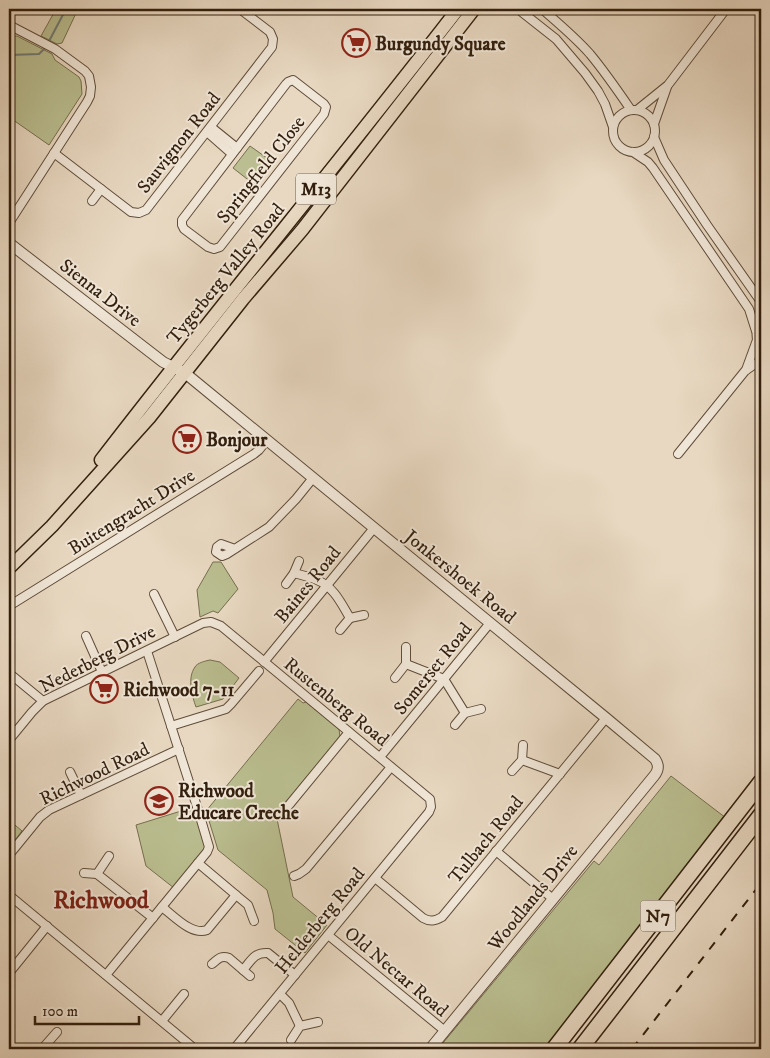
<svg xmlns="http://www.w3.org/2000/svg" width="770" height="1058" font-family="'IM FELL DW Pica',serif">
	<rect width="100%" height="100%" fill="#e8d8c1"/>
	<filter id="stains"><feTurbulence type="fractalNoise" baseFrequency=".004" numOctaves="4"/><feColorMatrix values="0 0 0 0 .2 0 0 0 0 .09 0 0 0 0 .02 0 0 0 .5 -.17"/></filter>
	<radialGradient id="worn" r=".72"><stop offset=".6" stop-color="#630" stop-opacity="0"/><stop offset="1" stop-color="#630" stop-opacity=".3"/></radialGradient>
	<g fill="#babe90" stroke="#766e4e">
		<polygon points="56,9 78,9 62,43 57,44 41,36"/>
		<polygon points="9,36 17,36 52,54 55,60 79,77 81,81 82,94 49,145 9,117"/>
		<polygon points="250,146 274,163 256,186 233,168"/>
		<polygon points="213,562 221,562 238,589 218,613 213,611 200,617 197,590"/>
		<path d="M210 660 220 662 239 678 223 699 196 707C192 696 187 678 195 667 197 663 205 661 210 660Z"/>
		<polygon points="298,699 303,703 306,702 339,729 340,737 276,814 293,897 327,925 305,953 275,929 273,913 267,890 218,850 206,811"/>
		<polygon points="671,776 726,818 546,1049 438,1049 594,861 599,865"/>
		<polygon points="194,807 205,848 203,853 174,888 146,866 136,825"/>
		<polygon points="9,820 22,831 9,848"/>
	</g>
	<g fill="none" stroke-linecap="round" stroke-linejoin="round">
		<g stroke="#707b75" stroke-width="2">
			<polyline points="48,43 66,9"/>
			<polyline points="9,55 39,54 46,47"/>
		</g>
		<defs>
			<g id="minor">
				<polyline points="518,9 556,39 585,73 598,91 605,104 613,127"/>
				<path d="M542 9C558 23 575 37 590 54 605 72 618 91 631 110"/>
				<polyline points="9,25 55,49 85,71 89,76 91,87 90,96 87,102 9,223"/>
				<polygon points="293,80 324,104 326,107 324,114 220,247 214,249 208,247 184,229 182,225 182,220 286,84 288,82"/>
				<polyline points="637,110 668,85 726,9"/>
				<circle cx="634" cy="131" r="21"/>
				<polyline points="654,124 667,87"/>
				<polyline points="211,127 237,148"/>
				<polyline points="207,132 232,154"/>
				<polyline points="654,137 664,160 707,225 761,302"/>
				<polyline points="633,152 648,162 653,168 749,309 756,331"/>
				<polyline points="54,153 131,212 139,213 146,210 272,47 273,39 270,32 240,9"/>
				<polyline points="92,201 101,189"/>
				<path d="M761 320C755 330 755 339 761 348"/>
				<polyline points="746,370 757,340"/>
				<polyline points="678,454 745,371 761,360"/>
				<polyline points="235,549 221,544 217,547 216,552 222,556 227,554 269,527 296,499 313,478"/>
				<path d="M294 573C302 575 310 577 317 580 334 587 341 603 350 618L340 630"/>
				<polyline points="286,584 294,573 299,561"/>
				<polyline points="154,594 175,637"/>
				<polyline points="9,606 254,454 259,450 267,440"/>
				<polyline points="350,618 364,615"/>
				<polyline points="86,636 102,672"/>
				<polyline points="264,662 374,528"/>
				<polyline points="406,664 444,679 465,713"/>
				<polyline points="9,673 43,701"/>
				<polyline points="395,678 406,664 406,647"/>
				<polyline points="455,725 465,713 481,709"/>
				<polyline points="171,726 226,709 231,704 259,671"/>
				<polyline points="9,740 32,712 43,701 203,623 211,622 221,626 430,799 431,807 429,812 234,1049"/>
				<polyline points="380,757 490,623"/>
				<polyline points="522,760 523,745"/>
				<polyline points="512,771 522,760 560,774"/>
				<polyline points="70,772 81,795"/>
				<polyline points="280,816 349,732"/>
				<polyline points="496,851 553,899"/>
				<polyline points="9,855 40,817 49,810 179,749"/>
				<polyline points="84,873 97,874 153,918"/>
				<polyline points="97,874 109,856"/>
				<polyline points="294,876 299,874 306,869 391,767"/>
				<path d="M375 878 423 918C430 922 435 921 442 917L606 718"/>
				<polyline points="9,895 195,1049"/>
				<polyline points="236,895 248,905 254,921"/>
				<path d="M162 907C174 916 192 936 207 930L236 895 198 863"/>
				<polyline points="328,935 445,1031"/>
				<path d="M212 964C218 959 221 955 229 958L250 976"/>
				<path d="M243 970C251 961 254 952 268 953L295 975"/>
				<polyline points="9,973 47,926"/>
				<polyline points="106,975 207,852 209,847 199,813 147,651"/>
				<polyline points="280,994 289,1003 300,1026"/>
				<polyline points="162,1021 184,994"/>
				<polyline points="291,1040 300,1026 318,1022"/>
				<polyline points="42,1049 57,1032"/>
			</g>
			<path id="tertiary" d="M9 243 163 362 185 373 606 718 655 759C659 765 659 770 654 776L430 1049"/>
			<g id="primary">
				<path d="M101 460C218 308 341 160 458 9"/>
				<polyline points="9,568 52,526 149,418 243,299 302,230 474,9"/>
			</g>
			<g id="motorway">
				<polyline points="554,1049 761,782"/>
				<polyline points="580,1049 761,815"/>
			</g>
		</defs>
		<use href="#minor" stroke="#604d3a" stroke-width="10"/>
		<use href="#tertiary" stroke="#604d3a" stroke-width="12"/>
		<use href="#primary" stroke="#321f0d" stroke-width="15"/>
		<use href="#motorway" stroke="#321f0d" stroke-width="18"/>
		<use href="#minor" stroke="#f0e6d7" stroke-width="8"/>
		<use href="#tertiary" stroke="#f0e6d7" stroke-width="10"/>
		<use href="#primary" stroke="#e8d8c1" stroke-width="12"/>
		<use href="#motorway" stroke="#e8d8c1" stroke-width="15"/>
		<polyline stroke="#321f0d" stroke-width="2" stroke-dasharray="9 9" stroke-linecap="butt" points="632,1049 761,883"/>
	</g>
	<defs>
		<symbol id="supermarket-ring" viewBox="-11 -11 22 22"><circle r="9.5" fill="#f0e6d7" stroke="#8f2418" stroke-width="1.5"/><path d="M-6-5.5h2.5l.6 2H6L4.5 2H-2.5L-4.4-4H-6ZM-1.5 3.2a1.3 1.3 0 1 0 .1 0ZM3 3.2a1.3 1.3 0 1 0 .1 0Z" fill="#8f2418"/></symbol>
		<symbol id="school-ring" viewBox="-11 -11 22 22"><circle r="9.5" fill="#f0e6d7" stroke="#8f2418" stroke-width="1.5"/><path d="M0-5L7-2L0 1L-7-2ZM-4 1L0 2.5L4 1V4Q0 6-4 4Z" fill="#8f2418"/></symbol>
	</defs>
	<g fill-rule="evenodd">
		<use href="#supermarket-ring" x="340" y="27" width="32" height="32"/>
		<use href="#supermarket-ring" x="171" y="423" width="32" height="32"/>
		<use href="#supermarket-ring" x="88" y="673" width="32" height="32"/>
		<use href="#school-ring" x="143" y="785" width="32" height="32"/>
	</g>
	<g text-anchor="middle" stroke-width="4" stroke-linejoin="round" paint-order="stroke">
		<g fill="#f0e6d7" stroke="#6b5b4a" stroke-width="1">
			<rect x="296" y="173.5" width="40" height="31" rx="4"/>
			<rect x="640.5" y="900.5" width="35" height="31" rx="4"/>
		</g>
		<g font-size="18" font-weight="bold" fill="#321f0d">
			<text x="316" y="195">M13</text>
			<text x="658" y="922">N7</text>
		</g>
		<g font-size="19" font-weight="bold" fill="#321f0d" stroke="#f0e6d7" text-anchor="start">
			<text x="375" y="50">Burgundy Square</text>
			<text x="206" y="446">Bonjour</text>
			<text x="123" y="696">Richwood 7-11</text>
			<text x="178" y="797">Richwood<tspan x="178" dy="22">Educare Creche</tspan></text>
		</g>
		<g font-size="19" fill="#321f0d" stroke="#f0e6d7">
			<text transform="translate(178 142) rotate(-52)" y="7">Sauvignon Road</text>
			<text transform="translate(260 169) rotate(-52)" y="7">Springfield Close</text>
			<text transform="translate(225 273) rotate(-51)" y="7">Tygerberg Valley Road</text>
			<text transform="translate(101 292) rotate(38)" y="7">Sienna Drive</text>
			<text transform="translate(131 511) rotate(-32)" y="7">Buitengracht Drive</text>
			<text transform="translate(461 576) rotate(39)" y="7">Jonkershoek Road</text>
			<text transform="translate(307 584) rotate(-51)" y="7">Baines Road</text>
			<text transform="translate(97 658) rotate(-27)" y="7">Nederberg Drive</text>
			<text transform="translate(432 668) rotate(-51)" y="7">Somerset Road</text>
			<text transform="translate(337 701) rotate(39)" y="7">Rustenberg Road</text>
			<text transform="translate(94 773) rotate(-26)" y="7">Richwood Road</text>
			<text transform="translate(485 839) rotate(-51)" y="7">Tulbach Road</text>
			<text transform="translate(532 897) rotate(-51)" y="7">Woodlands Drive</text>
			<text transform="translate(319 920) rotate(-51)" y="7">Helderberg Road</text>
			<text transform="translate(397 971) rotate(40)" y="7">Old Nectar Road</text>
		</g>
		<g font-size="24" font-weight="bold" fill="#7a1f14" stroke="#f0e6d7">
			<text x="101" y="908">Richwood</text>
		</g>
	</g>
	<rect width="770" height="1058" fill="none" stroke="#e8d8c1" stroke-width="30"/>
	<rect x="10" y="10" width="750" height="1038" fill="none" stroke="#321f0d" stroke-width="2.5"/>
	<rect x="15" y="15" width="740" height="1028" fill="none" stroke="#321f0d"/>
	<path d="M35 1016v8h104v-8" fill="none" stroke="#321f0d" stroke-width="2.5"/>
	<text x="42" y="1016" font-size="15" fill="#321f0d" stroke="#f0e6d7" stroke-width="4" paint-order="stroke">100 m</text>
	<rect width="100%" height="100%" filter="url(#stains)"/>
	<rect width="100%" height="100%" fill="url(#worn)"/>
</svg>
